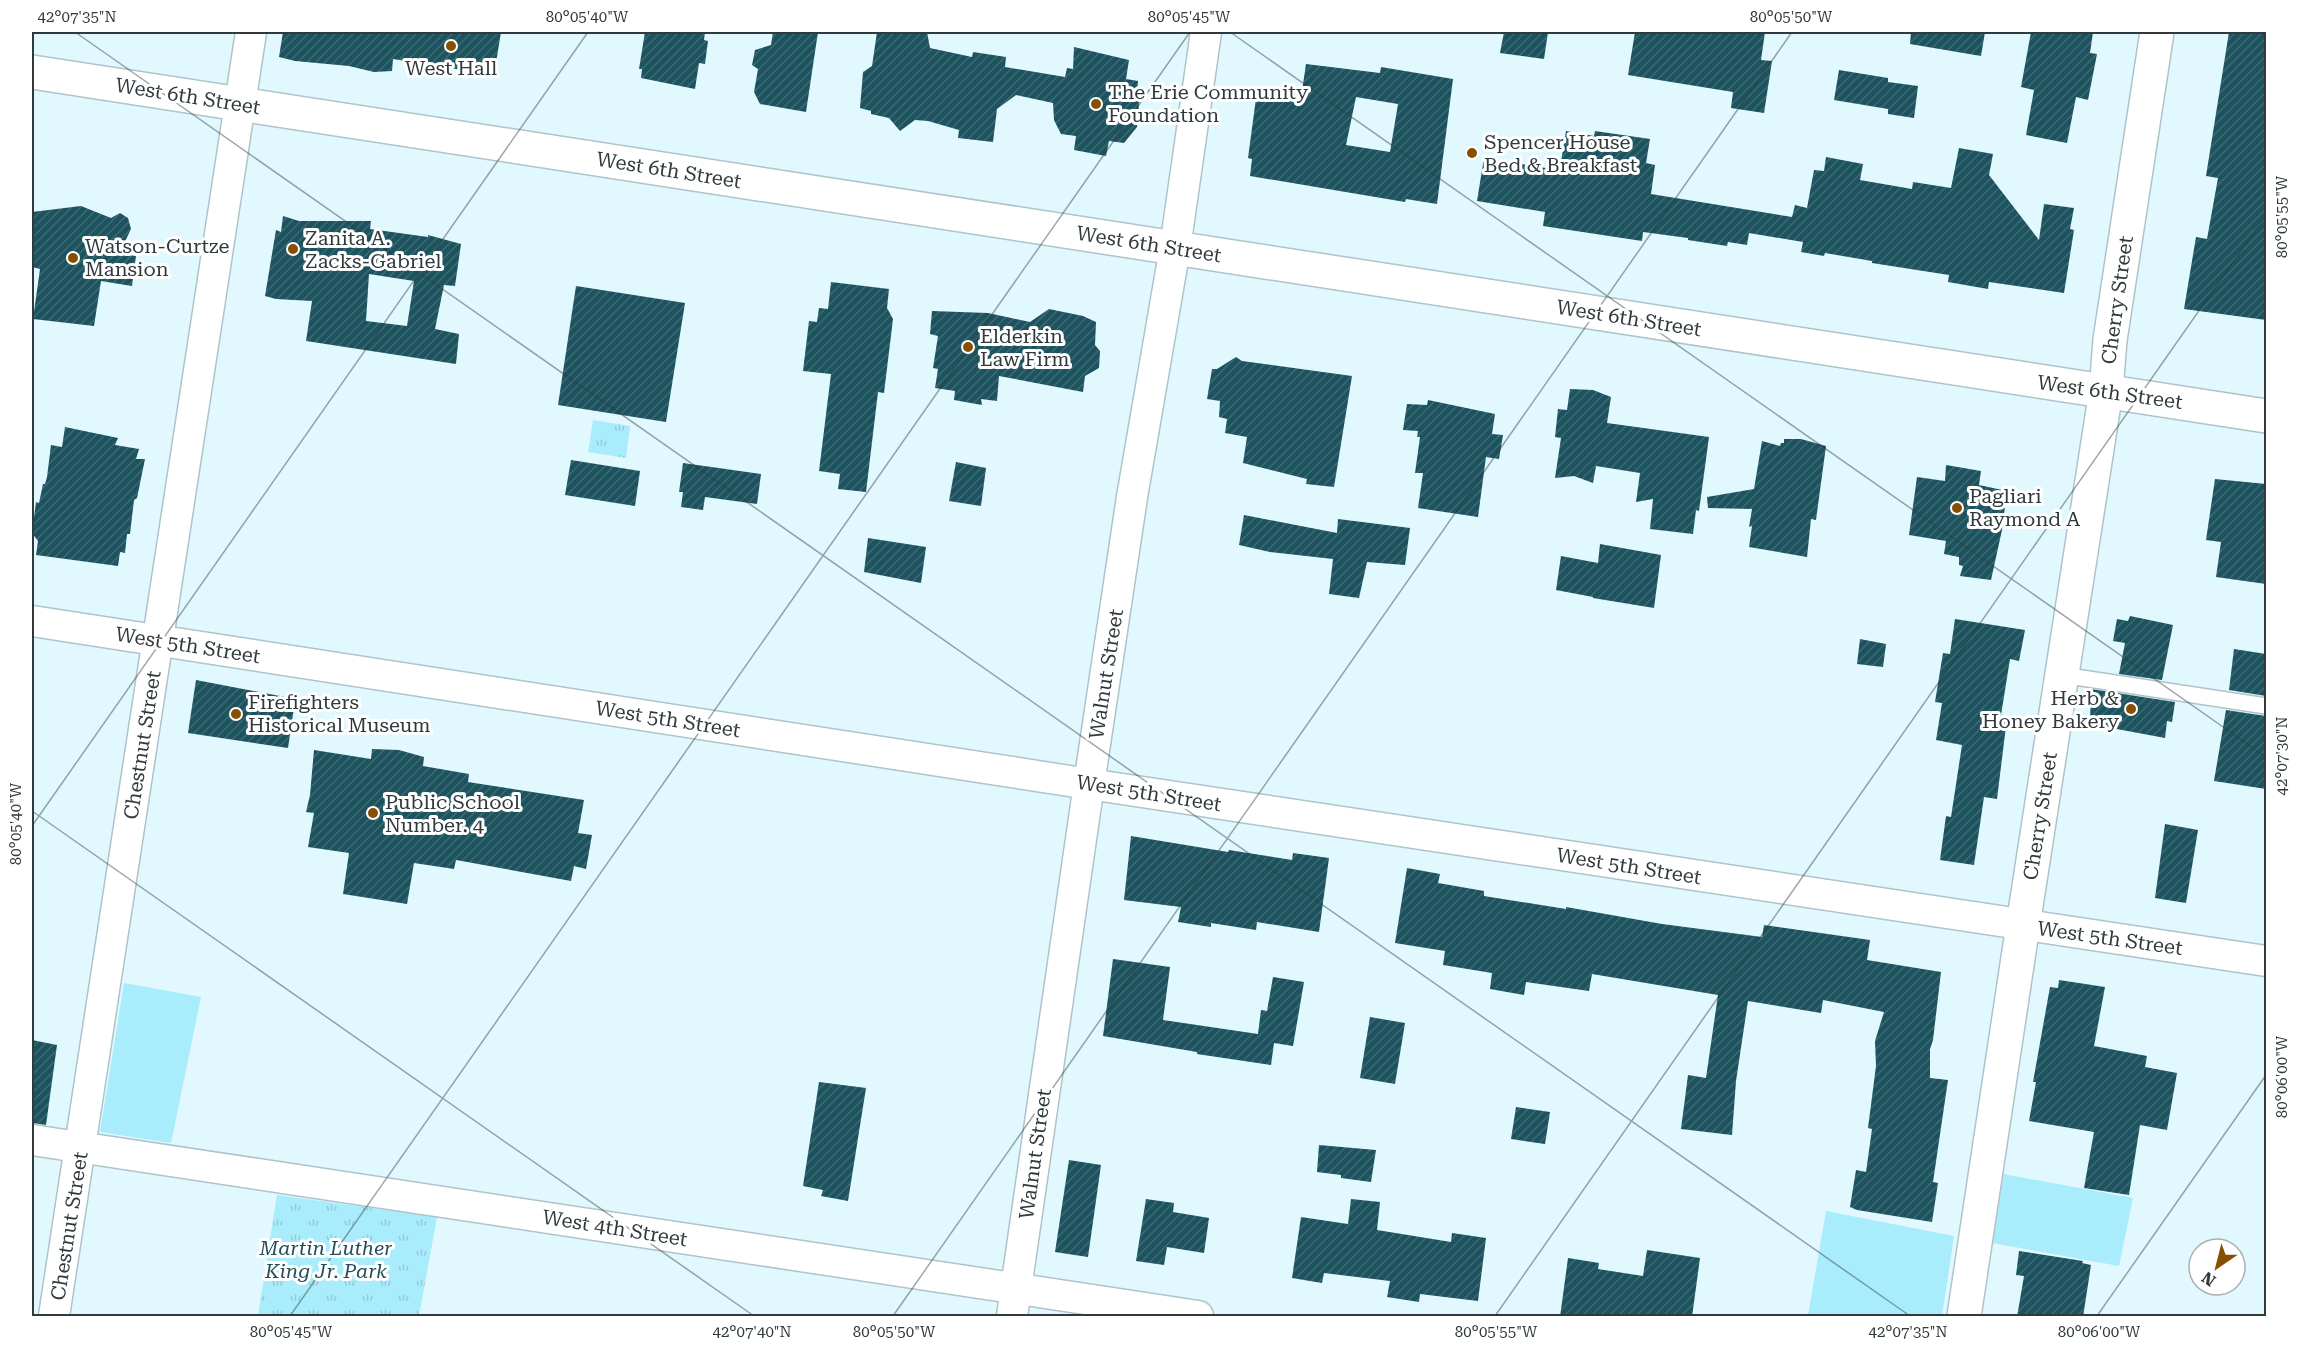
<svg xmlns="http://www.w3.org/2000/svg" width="2298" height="1348" font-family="'Roboto Serif',serif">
	<defs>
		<pattern id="park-tufts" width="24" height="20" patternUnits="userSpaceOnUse" patternTransform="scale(1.5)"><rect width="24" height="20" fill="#a9ecfc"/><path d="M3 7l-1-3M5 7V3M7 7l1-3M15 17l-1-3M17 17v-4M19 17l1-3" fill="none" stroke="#92cbd9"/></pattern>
		<pattern id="building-hatch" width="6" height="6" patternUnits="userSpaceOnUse" patternTransform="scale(1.5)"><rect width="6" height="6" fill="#1c535f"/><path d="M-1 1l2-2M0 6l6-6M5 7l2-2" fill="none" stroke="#3d6a73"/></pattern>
	</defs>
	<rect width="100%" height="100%" fill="#e1f8fe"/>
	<g fill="#a9ecfc">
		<polygon points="124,983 201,997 171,1143 100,1132"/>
		<polygon points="2003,1174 2133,1198 2119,1266 1992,1243"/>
		<polygon points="1826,1211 1954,1236 1942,1316 1808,1316"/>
	</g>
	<g fill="url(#park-tufts)">
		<polygon points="593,420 630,426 626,458 588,452"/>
		<polygon points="277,1195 437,1217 419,1316 258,1316"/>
	</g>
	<g fill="url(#building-hatch)" fill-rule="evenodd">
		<polygon points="283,32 501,32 494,75 393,59 392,71 374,72 349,66 295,61 279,57"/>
		<polygon points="645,32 705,32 704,40 708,41 705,64 699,63 695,89 641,78 642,69 639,69"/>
		<polygon points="773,32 818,32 806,112 760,104 754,92 758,69 752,65 755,50 771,45"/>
		<polygon points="877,32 927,32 930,48 972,57 973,52 1006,57 1005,67 1065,77 1067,68 1073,69 1074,47 1129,60 1126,79 1138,81 1137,91 1140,92 1137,127 1124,143 1109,141 1106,156 1074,150 1076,136 1061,134 1054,120 1053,103 1016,95 997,109 993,142 958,138 959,130 928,121 915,120 900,131 889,118 871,114 871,111 860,108 863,72 872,66"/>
		<polygon points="1504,32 1548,32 1544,59 1500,53"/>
		<polygon points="1635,32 1765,32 1761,60 1772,61 1764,113 1731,108 1733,92 1628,75"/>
		<polygon points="1911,32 1985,32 1981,56 1910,44"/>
		<polygon points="2031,32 2093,32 2090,53 2097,54 2088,100 2076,97 2067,143 2026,135 2034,90 2021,87"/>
		<polygon points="2229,32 2266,32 2266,320 2184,309 2196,237 2207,239 2218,178 2206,176"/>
		<path d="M1306 64 1380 73 1381 67 1453 79 1437 204 1406 199 1405 202 1250 176 1252 159 1248 158 1257 91 1301 98ZM1356 97 1398 104 1390 152 1346 145Z"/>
		<polygon points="1839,70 1888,78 1888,82 1918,86 1914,118 1888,114 1888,109 1834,100"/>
		<polygon points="1566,131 1594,136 1595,131 1650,139 1646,163 1655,165 1651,194 1792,217 1795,205 1807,208 1814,170 1824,171 1826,157 1863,164 1860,180 1912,189 1913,182 1951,188 1959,148 1993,154 1989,175 2039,240 2044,204 2074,208 2070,229 2074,230 2064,293 1989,282 1988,289 1948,282 1949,275 1872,263 1872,261 1825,253 1824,256 1801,252 1803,242 1749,233 1747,245 1728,242 1727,246 1688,240 1688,238 1643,232 1642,241 1543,226 1545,212 1477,201 1484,158 1552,169 1552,167 1560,168"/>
		<polygon points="81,206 111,218 120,213 128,218 131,229 119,254 136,256 132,286 101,281 94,326 33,319 40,269 32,267 32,212"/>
		<path d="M283 216 299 221H371L370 229 428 237V235L461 244 455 286 444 285 435 329 459 334 456 364 306 341 312 301 276 299 265 296 276 230 281 232ZM369 274 414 281 407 326 366 321Z"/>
		<polygon points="831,282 889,289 887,308 893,319 884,393 878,392 866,492 838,489 840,474 819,471 831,374 803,371 809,321 817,322 819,308 828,309"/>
		<polygon points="576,286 685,303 666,422 558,405"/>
		<polygon points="1049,309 1083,316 1096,322 1095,345 1100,351 1099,368 1085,376 1083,392 999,376 997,401 981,399 982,405 954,400 955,391 935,388 938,369 933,368 938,336 930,334 932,311 988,313 1030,322"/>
		<polygon points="1236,357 1242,361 1352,376 1334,487 1306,484 1307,479 1243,463 1247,437 1225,433 1227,419 1219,417 1220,401 1207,399 1212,369 1217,369"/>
		<polygon points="1570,389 1593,390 1611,397 1607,423 1709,437 1699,511 1696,510 1693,534 1650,529 1653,499 1636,502 1640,473 1596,466 1593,483 1574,476 1555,478 1561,438 1555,437 1558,409 1567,410"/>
		<polygon points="1428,400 1495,414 1492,434 1503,435 1499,459 1486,457 1478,517 1418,508 1423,473 1415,473 1420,437 1417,437 1418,431 1403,430 1407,404 1427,405"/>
		<polygon points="65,427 118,438 115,445 139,449 136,459 145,459 137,498 134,500 130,534 127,534 125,553 120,552 118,566 36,555 38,541 32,533 36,502 39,503 43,484 45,484 47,477 51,445 62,447"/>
		<polygon points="1784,439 1801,439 1826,446 1816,520 1811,519 1807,557 1749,547 1752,526 1749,527 1752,509 1708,508 1707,497 1754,489 1762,441 1780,446 1781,443 1784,443"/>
		<polygon points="571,460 640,471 635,506 565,495"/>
		<polygon points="956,462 986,468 981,506 949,501"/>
		<polygon points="683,463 761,474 757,504 705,497 703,510 681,507 683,492 679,492"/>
		<polygon points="1946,465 1981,471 1979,485 2007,491 2002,530 1991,580 1960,576 1963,566 1959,565 1959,557 1944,554 1946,541 1909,535 1917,477 1945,481"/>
		<polygon points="2215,479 2266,484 2266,584 2216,577 2221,542 2206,540"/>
		<polygon points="1244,515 1337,533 1338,519 1410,528 1405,565 1367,562 1359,598 1329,594 1333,559 1270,552 1239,545"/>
		<polygon points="868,538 926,547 921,583 864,572"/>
		<polygon points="1600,544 1661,555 1654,608 1593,598 1593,597 1556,590 1561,556 1598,563"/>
		<polygon points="2130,616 2173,625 2162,680 2119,674 2125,643 2113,641 2117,619 2128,621"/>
		<polygon points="1955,619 2025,630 2019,661 2010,659 2001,715 2002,718 2007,718 1997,799 1984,797 1974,865 1940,860 1946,816 1951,817 1962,745 1936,740 1942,703 1935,702 1943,653 1950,654"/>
		<polygon points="1860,639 1886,644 1883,667 1857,664"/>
		<polygon points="2234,649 2266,654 2266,696 2229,690"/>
		<polygon points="196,680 285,697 285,699 295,701 288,748 188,733"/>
		<polygon points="2091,689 2175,702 2172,722 2167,721 2165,738 2090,724"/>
		<polygon points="2226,710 2266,716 2266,789 2214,781"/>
		<polygon points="372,749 399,750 424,757 423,766 469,774 468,782 584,800 578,833 592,835 586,869 574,866 571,881 456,860 454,869 414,863 407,904 343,894 349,853 308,847 314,813 306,812 310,795 314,750 371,759"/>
		<polygon points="2165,824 2198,830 2186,903 2155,898"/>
		<polygon points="1131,836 1228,852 1229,850 1292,860 1293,853 1329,858 1319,932 1257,922 1256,930 1211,923 1211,927 1178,922 1181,907 1124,900"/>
		<polygon points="1407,868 1440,874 1438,883 1484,891 1484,896 1566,909 1566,907 1662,924 1762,937 1764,925 1870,940 1867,960 1941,972 1933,1040 1930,1049 1930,1078 1948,1080 1933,1182 1938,1183 1932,1222 1857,1210 1850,1207 1856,1170 1866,1172 1872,1129 1868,1128 1876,1066 1875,1041 1884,1012 1823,1000 1821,1013 1748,1001 1736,1081 1732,1135 1681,1129 1688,1075 1706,1078 1718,995 1592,974 1589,991 1526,982 1524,995 1490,989 1492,973 1443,965 1445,951 1395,943"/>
		<polygon points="1113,959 1170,967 1163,1020 1258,1034 1261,1010 1267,1011 1273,977 1304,982 1293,1046 1274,1043 1271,1065 1197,1054 1197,1052 1103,1036"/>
		<polygon points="2059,980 2105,987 2094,1046 2147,1056 2145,1067 2177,1073 2167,1130 2140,1125 2129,1195 2084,1188 2094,1132 2029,1121 2036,1082 2033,1082 2050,987 2058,988"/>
		<polygon points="1370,1017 1405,1023 1395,1084 1360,1078"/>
		<polygon points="32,1040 57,1045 46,1125 32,1123"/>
		<polygon points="819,1082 866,1088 848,1201 821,1196 823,1190 803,1186"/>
		<polygon points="1516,1107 1550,1112 1545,1144 1511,1139"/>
		<polygon points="1319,1145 1376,1150 1371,1182 1341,1178 1341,1175 1317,1172"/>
		<polygon points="1069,1160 1101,1165 1088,1257 1055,1252"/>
		<polygon points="1146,1199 1174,1203 1173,1212 1209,1218 1204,1253 1167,1247 1164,1265 1136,1261"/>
		<polygon points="1351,1199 1380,1202 1377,1230 1451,1242 1452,1233 1486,1238 1478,1301 1420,1294 1419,1302 1387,1297 1390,1281 1324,1273 1322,1283 1292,1278 1301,1217 1348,1224"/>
		<polygon points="1647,1250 1700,1258 1692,1317 1560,1317 1568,1258 1599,1263 1598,1269 1643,1276"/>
		<polygon points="2019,1251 2083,1261 2082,1263 2091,1265 2083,1317 2017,1317 2024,1276 2016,1275"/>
	</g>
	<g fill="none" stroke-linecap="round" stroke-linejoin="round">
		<defs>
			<polyline id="lane" points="2062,675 2266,706"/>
			<g id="street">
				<polyline points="32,621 1089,784 2266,961"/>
				<polyline points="32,1140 1198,1316"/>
				<polyline points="54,1316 251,32"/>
				<polyline points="1012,1316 1089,784 1132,497 1175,248 1206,32"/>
			</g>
			<g id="secondary">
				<polyline points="32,72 2266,416"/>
				<polyline points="1964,1316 2023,925 2106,391 2110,340 2157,32"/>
			</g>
		</defs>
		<use href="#lane" stroke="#aec4ca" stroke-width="18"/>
		<use href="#street" stroke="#aec4ca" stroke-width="33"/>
		<use href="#secondary" stroke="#aec4ca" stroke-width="36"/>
		<use href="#lane" stroke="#fff" stroke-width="15"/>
		<use href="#street" stroke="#fff" stroke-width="30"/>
		<use href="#secondary" stroke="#fff" stroke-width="33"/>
	</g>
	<path fill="none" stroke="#303a3c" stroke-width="1.5" stroke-opacity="0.45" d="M75 32 1910 1316M1230 32 2266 757M32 811 754 1316M32 826 588 32M290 1316 1190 32M893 1316 1792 32M1495 1316 2266 215M2097 1316 2266 1075"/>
	<g fill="#874f02" stroke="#fff" stroke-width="2">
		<circle cx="451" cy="46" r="6"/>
		<circle cx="1096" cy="104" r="6"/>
		<circle cx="1472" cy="153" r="6"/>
		<circle cx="293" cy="249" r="6"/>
		<circle cx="73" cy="258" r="6"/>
		<circle cx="968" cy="347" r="6"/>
		<circle cx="1957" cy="508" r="6"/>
		<circle cx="2131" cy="709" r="6"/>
		<circle cx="236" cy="714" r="6"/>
		<circle cx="373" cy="813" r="6"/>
	</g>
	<g text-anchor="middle" stroke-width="6" stroke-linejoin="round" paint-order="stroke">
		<g font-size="20" fill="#303a3c" stroke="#fff" text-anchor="start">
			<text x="451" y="75" text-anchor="middle">West Hall</text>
			<text x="1108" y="99">The Erie Community<tspan x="1108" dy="23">Foundation</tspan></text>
			<text x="1484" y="149">Spencer House<tspan x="1484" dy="23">Bed &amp; Breakfast</tspan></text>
			<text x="305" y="245">Zanita A.<tspan x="305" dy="23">Zacks-Gabriel</tspan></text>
			<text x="85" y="253">Watson-Curtze<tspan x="85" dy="23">Mansion</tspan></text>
			<text x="980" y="343">Elderkin<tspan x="980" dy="23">Law Firm</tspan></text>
			<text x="1969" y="503">Pagliari<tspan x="1969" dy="23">Raymond A</tspan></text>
			<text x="2119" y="705" text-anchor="end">Herb &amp;<tspan x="2119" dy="23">Honey Bakery</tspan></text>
			<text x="248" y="709">Firefighters<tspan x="248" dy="23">Historical Museum</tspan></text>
			<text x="385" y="809">Public School<tspan x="385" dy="23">Number. 4</tspan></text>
		</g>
		<g font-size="20" fill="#303a3c" stroke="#fff">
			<text transform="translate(188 96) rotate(9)" y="7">West 6th Street</text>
			<text transform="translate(669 170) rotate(9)" y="7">West 6th Street</text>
			<text transform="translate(1149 244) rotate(9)" y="7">West 6th Street</text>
			<text transform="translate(2117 300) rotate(-82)" y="7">Cherry Street</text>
			<text transform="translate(1629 318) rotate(9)" y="7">West 6th Street</text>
			<text transform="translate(2110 392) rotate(8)" y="7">West 6th Street</text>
			<text transform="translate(188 645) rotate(9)" y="7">West 5th Street</text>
			<text transform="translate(1106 674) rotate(-81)" y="7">Walnut Street</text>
			<text transform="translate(668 719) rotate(9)" y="7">West 5th Street</text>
			<text transform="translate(142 745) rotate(-81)" y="7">Chestnut Street</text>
			<text transform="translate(1149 793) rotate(9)" y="7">West 5th Street</text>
			<text transform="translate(2040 816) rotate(-81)" y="7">Cherry Street</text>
			<text transform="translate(1629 866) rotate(9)" y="7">West 5th Street</text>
			<text transform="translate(2110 938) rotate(8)" y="7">West 5th Street</text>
			<text transform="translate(1035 1154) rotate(-82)" y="7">Walnut Street</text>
			<text transform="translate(69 1226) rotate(-81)" y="7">Chestnut Street</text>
			<text transform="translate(615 1228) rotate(9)" y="7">West 4th Street</text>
		</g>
		<g font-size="20" font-style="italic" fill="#214e58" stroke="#fff">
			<text x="326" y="1255">Martin Luther<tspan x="326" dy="23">King Jr. Park</tspan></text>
		</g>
	</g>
	<rect width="2298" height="1348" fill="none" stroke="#ffffff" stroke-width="66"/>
	<g transform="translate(2217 1267) rotate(215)"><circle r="28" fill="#ffffff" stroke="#acb0b1" stroke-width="1.5"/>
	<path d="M0-4.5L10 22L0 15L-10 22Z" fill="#874f02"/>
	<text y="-9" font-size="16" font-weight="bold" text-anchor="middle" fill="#303a3c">N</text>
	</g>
	<rect x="33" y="33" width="2232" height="1282" fill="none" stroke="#303a3c" stroke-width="2"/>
	<g font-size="15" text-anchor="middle" fill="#303a3c">
		<text x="77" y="22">42°07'35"N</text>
		<text x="587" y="22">80°05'40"W</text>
		<text x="1189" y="22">80°05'45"W</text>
		<text x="1791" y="22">80°05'50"W</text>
		<text transform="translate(2282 217) rotate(-90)" y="5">80°05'55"W</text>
		<text transform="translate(2282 756) rotate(-90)" y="5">42°07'30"N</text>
		<text transform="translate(16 824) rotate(-90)" y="5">80°05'40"W</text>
		<text transform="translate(2282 1077) rotate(-90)" y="5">80°06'00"W</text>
		<text x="291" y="1337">80°05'45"W</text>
		<text x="752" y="1337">42°07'40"N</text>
		<text x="894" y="1337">80°05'50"W</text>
		<text x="1496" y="1337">80°05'55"W</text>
		<text x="1908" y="1337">42°07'35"N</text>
		<text x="2099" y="1337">80°06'00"W</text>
	</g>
</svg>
